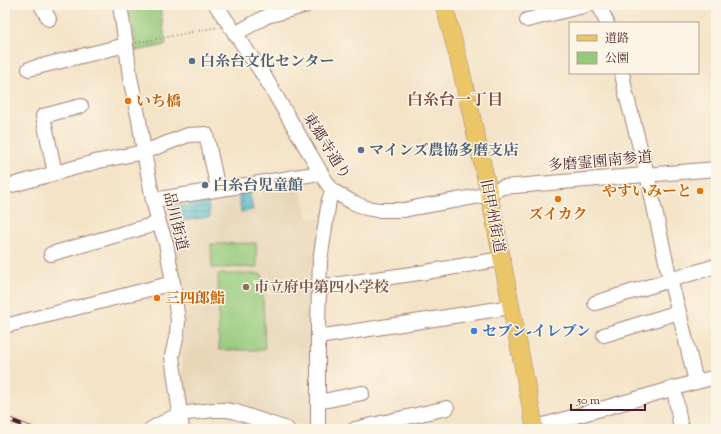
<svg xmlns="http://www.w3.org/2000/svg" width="721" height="434" font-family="'Sorts Mill Goudy','Noto Serif JP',serif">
	<defs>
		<pattern id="water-rules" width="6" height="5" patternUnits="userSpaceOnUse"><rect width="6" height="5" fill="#4cb7c8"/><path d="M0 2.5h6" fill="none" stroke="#4194a3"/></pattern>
	</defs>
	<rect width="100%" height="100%" fill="#fcf5e5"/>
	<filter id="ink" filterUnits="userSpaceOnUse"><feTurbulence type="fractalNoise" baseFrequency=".025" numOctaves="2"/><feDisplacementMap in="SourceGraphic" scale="8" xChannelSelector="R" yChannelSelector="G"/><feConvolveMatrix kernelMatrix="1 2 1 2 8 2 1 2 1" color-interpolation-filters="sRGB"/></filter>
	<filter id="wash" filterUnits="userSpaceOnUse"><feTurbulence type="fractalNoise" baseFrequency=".012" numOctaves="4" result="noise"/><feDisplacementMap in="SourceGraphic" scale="16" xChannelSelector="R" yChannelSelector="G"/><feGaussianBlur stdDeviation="0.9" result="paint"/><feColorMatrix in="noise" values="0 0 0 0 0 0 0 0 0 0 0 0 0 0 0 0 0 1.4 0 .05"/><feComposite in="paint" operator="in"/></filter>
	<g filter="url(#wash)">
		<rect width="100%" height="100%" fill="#f4e3c7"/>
		<polygon fill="#e7d5b7" points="299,182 307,217 321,218 313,428 226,406 182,407 182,312 160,204"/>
		<g fill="#95ca7b" stroke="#707453">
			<polygon points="160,6 166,45 136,51 129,11"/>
			<polygon points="256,243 257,267 212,268 211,244"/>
			<polygon points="218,274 262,274 265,350 219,350"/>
		</g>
		<g fill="url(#water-rules)" stroke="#4b6b7a">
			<polygon points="250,192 253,210 241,212 238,194"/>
			<polygon points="208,202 210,217 175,222 173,207"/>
		</g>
	</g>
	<g filter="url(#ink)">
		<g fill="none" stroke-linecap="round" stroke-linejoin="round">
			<defs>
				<g id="minor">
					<polyline points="41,5 49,19"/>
					<polyline points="120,5 126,45 130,77 139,120 144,152 153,200 159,223 166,243 173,283 178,321 177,334 172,356 182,429"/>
					<polyline points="216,5 266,79 327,183 333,191 352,202 366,208 378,210 404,210 418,207 480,196 503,187 716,169"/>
					<polyline points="599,5 607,23"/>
					<polyline points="527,20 587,5"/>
					<polyline points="235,34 267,16 307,5"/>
					<polyline points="29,69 126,45"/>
					<polyline points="622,73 625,90 647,174 670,280 679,312 696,382"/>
					<polyline points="55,173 43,116 81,106"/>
					<polyline points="5,187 99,161 144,152 188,135 206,134 218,189"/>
					<polyline points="153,200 320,173"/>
					<polyline points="51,254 159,223"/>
					<polyline points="319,287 426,272 501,259"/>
					<polyline points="595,303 716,266"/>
					<polyline points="5,326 173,283"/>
					<polyline points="604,335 679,312"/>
					<polyline points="318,337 511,307"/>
					<polyline points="674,388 681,429"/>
					<polyline points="318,402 362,393"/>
					<polyline points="151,429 179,414 214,410 226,410 236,412 287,429"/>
					<polyline points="318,429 318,322 320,261 329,200 333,191"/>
					<polyline points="355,429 447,408"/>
					<polyline points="534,429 540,426 608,407 696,382 716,377"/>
				</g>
				<polyline id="major" points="444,5 460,65 489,193 535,429"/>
			</defs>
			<use href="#minor" stroke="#9f8179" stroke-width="16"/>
			<use href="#major" stroke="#9f8179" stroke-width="18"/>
			<polyline stroke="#9f8179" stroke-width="2" stroke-dasharray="1 3" stroke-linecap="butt" points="136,43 218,27"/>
			<use href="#minor" stroke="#fff" stroke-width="14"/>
			<use href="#major" stroke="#ebc669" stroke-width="17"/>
			<defs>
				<polyline id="rail" points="5,418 33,429"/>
			</defs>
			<use href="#rail" stroke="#4a1f2b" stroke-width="4.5"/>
			<use href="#rail" stroke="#fcf5e5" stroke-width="3" stroke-dasharray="9" stroke-linecap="butt"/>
		</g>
	</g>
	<g fill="#5c6f8a" stroke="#fcf5e5" stroke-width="1.5">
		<circle cx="192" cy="61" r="4"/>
		<circle cx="361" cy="150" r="4"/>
		<circle cx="205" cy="185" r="4"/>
	</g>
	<g fill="#e8710a" stroke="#fcf5e5" stroke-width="1.5">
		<circle cx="128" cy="101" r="4"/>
		<circle cx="700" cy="191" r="4"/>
		<circle cx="558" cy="199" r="4"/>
		<circle cx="157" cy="298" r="4"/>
	</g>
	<circle fill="#8d6e63" stroke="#fcf5e5" stroke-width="1.5" cx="246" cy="287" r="4"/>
	<circle fill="#3f7fe0" stroke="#fcf5e5" stroke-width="1.5" cx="474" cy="331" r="4"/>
	<g text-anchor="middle" stroke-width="3" stroke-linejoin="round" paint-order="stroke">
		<g font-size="15" font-weight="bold" fill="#4e5e75" stroke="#fcf5e5" text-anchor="start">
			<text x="200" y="66">白糸台文化センター</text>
			<text x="369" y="155">マインズ農協多磨支店</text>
			<text x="213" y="190">白糸台児童館</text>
		</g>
		<g font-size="15" font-weight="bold" fill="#c56008" stroke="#fcf5e5" text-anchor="start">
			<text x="136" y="106">いち橋</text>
			<text x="692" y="196" text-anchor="end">やすいみーと</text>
			<text x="558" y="219" text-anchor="middle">ズイカク</text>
			<text x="165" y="303">三四郎鮨</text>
		</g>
		<g font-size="15" fill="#4a1f2b" stroke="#fcf5e5">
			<text transform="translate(327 146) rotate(58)" y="5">東郷寺通り</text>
			<text transform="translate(600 161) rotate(-5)" y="5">多磨霊園南参道</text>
			<text transform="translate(493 216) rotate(79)" y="5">旧甲州街道</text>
			<text transform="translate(176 221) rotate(76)" y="5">品川街道</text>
		</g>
		<g font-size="15" font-weight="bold" fill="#785e54" stroke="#fcf5e5" text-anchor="start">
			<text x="254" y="292">市立府中第四小学校</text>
		</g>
		<g font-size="15" font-weight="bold" fill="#366cbe" stroke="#fcf5e5" text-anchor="start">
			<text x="482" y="336">セブン-イレブン</text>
		</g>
		<g font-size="16" font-weight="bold" fill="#824e48" stroke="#fcf5e5">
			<text x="455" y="105">白糸台一丁目</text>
		</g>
	</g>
	<rect width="721" height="434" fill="none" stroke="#fcf5e5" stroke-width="20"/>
	<rect x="569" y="22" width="130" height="52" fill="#fcf5e5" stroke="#b59f9b"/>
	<rect x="577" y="35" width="20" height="6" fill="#ebc669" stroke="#b59f9b"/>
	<text x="605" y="42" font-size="12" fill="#4a1f2b">道路</text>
	<rect x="577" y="52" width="20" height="12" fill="#95ca7b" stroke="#b59f9b"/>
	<text x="605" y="62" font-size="12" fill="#4a1f2b">公園</text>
	<path d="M571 404v6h74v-6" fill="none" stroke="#4a1f2b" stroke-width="2"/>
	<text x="577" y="404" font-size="12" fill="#4a1f2b" stroke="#fcf5e5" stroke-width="3" paint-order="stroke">50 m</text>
</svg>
